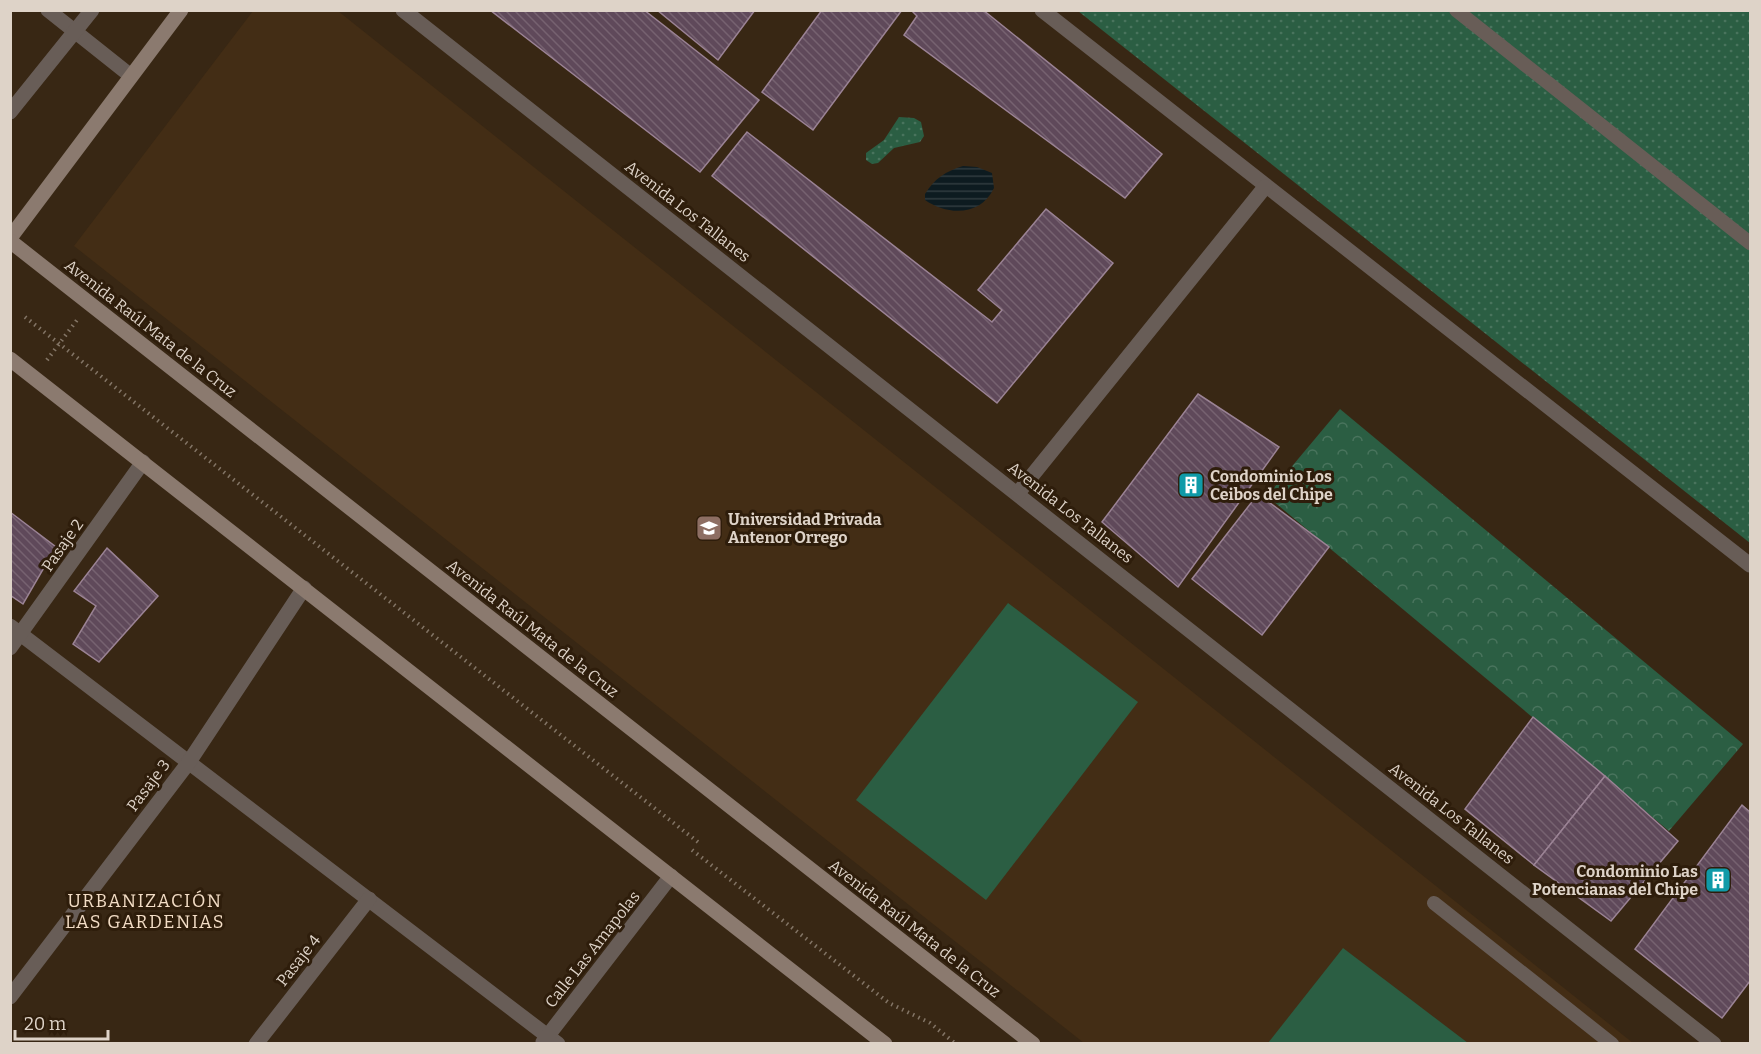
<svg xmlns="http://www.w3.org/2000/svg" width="1761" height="1054" font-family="Bitter,serif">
	<defs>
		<pattern id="grass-dots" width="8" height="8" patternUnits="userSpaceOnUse" patternTransform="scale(1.5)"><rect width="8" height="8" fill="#2b5e43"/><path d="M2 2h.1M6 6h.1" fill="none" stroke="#49745d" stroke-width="1.8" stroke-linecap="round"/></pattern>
		<pattern id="park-crowns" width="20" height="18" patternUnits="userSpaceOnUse" patternTransform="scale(1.5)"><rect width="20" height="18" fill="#2b5e43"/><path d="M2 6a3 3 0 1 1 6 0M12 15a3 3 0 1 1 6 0" fill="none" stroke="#49745d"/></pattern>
		<pattern id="water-rules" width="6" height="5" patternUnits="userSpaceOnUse" patternTransform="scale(1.5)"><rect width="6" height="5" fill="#0d1b20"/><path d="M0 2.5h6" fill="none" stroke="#303b3f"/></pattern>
		<pattern id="building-back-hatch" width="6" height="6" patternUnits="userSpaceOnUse" patternTransform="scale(1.5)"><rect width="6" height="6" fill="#5f495a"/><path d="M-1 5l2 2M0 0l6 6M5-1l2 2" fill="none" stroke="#766270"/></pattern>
	</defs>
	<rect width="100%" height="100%" fill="#382714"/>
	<polygon fill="#432d15" points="253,11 338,11 1633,1043 1084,1043 74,246"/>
	<g fill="url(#grass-dots)">
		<polygon points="1078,11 1750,11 1750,543"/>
		<polygon points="899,117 914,118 921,122 924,136 920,142 894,148 878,163 872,164 866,160 866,153 884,140"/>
	</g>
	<polygon fill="url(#park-crowns)" points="1340,409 1743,744 1669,831 1267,496"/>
	<g fill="#2b5e43">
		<polygon points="1008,603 1138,702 986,900 856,800"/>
		<polygon points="1343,948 1468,1043 1268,1043"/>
	</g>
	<path fill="url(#water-rules)" d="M963 166 977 167 992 173 994 188C981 216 948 216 925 200V194C934 179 946 171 963 166Z"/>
	<g fill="url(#building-back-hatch)" stroke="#9b8395" stroke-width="1.5">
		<polygon points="490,10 644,10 759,100 700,172"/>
		<polygon points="657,10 755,10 718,60"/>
		<polygon points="822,10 902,10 813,130 762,92"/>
		<polygon points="911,10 983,10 1162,154 1125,198 904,35 917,16"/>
		<polygon points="747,132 992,322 1002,310 978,290 1046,209 1113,263 997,403 712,176"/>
		<polygon points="1198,394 1279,447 1178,587 1102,522"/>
		<polygon points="1258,494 1329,547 1262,635 1192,579"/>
		<polygon points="10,512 56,547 23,604 10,595"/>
		<polygon points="107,548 158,596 99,662 73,644 96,606 74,591"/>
		<polygon points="1533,717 1605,776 1534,865 1465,809"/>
		<polygon points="1605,776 1678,841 1611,921 1534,865"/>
		<polygon points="1742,805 1750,812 1750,981 1722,1018 1635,949"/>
	</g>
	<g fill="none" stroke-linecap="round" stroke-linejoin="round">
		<g stroke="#837566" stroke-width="4" stroke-dasharray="1.5 4.5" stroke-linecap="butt">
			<polyline points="25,317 698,842"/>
			<polyline points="47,360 77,320"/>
			<polyline points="692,850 889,1003 930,1023 956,1044"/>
		</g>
		<g stroke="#685d57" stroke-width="14">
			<polyline points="1456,10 1750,243"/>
			<polyline points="1434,903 1612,1044"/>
		</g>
		<g stroke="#685d57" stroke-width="15">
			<polyline points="48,10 131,76"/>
			<polyline points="403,10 1714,1044"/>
			<polyline points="1042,10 1750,565"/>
			<polyline points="10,112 92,10"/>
			<polyline points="1018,493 1265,187"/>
			<polyline points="10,626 558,1044"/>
			<polyline points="10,648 143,462"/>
			<polyline points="10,997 189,762 304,588"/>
			<polyline points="543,1042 671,876"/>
			<polyline points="256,1044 369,899"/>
		</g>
		<g stroke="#8b7a6f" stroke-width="15">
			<polyline points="10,238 181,10"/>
			<polyline points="10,241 1033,1044"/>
			<polyline points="10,359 885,1044"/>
		</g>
	</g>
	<defs>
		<symbol id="building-square" viewBox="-11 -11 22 22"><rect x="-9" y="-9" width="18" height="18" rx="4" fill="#0f9aa8" stroke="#2e1d0b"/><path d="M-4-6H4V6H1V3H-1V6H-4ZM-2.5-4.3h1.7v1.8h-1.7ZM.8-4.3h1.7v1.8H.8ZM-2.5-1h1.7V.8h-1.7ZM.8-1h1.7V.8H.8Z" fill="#fff"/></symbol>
		<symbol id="university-square" viewBox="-11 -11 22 22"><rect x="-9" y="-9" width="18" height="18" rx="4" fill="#8d6e63" stroke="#2e1d0b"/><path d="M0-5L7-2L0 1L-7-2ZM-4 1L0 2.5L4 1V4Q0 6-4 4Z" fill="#fff"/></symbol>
	</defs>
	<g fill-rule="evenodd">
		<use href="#building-square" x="1176" y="470" width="30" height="30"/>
		<use href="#university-square" x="694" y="513" width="30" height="30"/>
		<use href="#building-square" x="1703" y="865" width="30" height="30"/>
	</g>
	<g text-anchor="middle" stroke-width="6" stroke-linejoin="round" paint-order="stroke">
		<g font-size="16" fill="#ded3c8" stroke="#2e1d0b">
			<text transform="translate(688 211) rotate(38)" y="6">Avenida Los Tallanes</text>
			<text transform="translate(151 328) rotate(38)" y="6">Avenida Raúl Mata de la Cruz</text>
			<text transform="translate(1071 512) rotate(38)" y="6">Avenida Los Tallanes</text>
			<text transform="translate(62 545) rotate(-55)" y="6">Pasaje 2</text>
			<text transform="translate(533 628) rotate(38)" y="6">Avenida Raúl Mata de la Cruz</text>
			<text transform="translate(148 785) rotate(-53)" y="6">Pasaje 3</text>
			<text transform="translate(1452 813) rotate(38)" y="6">Avenida Los Tallanes</text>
			<text transform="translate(915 928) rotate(38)" y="6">Avenida Raúl Mata de la Cruz</text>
			<text transform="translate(592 949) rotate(-52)" y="6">Calle Las Amapolas</text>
			<text transform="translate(298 960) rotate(-52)" y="6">Pasaje 4</text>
		</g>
		<g font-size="16" font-weight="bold" fill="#ded3c8" stroke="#2e1d0b" text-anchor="start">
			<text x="1210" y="482">Condominio Los<tspan x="1210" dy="18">Ceibos del Chipe</tspan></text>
			<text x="728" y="525">Universidad Privada<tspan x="728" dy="18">Antenor Orrego</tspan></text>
			<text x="1698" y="877" text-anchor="end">Condominio Las<tspan x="1698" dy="18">Potencianas del Chipe</tspan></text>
		</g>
		<g font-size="18" letter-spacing="1.5" fill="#f3ddc6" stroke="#2e1d0b">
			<text x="145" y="907">URBANIZACIÓN<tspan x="145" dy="21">LAS GARDENIAS</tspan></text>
		</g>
	</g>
	<rect width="1761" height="1054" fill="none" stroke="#ded3c8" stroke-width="24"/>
	<path d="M15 1030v9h93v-9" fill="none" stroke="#ded3c8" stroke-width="3"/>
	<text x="24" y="1030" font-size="18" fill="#ded3c8" stroke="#2e1d0b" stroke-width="4.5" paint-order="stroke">20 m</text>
</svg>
